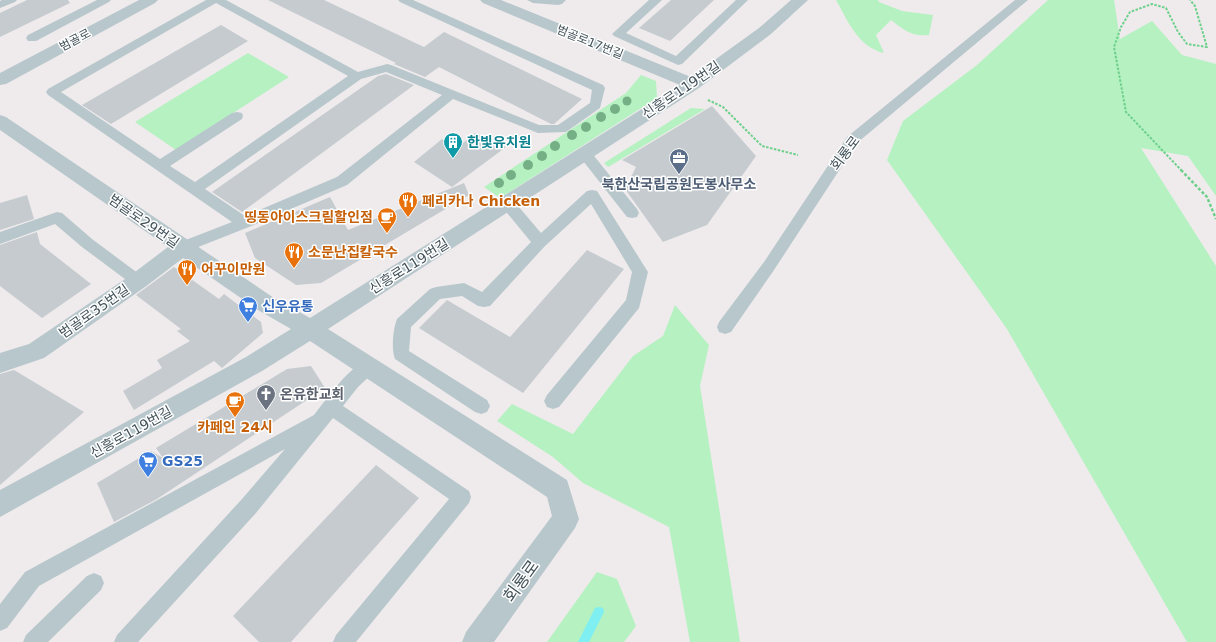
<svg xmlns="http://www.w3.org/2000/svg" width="1216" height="642" font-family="'DejaVu Sans','Noto Sans KR',sans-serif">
	<rect width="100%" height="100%" fill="#efebec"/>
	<g fill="#b5f1c1">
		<path d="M836 0H878L879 2 902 11 933 15 929 35C912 37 904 30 891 20L876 35 884 53C858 47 848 21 836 0Z"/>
		<polygon points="1048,0 1114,0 1120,39 1152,21 1182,55 1216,64 1216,196 1188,156 1141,148 1216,266 1216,642 1187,642 1007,329 887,160 903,121 977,65"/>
		<polygon points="248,53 289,77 176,150 135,122"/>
		<polygon points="641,75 656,81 657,98 500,198 484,187 626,93"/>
		<polygon points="691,108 705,109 608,167 604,163"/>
		<polygon points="675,305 709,345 700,386 740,642 690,642 669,527 583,483 553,457 497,421 512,404 573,434 633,356 663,336"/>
		<polygon points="597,572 617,579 636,626 624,642 547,642"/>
	</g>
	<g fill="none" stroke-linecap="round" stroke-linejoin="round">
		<polygon fill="#7feff1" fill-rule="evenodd" points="599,607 603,608 604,612 589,642 578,642 595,608"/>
	</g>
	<g fill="#c5cbcf">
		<polygon points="27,0 68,0 70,3 0,37 0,13"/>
		<polygon points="268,0 324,0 424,47 444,32 582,99 554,124 551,124 439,67 425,77 394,64 396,63"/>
		<polygon points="671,0 714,0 670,41 639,28"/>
		<polygon points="221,25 248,41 111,124 82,105"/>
		<polygon points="386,74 414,85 242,212 212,192 378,76"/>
		<polygon points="712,106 756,156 707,225 663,242 625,189 636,167 622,160"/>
		<polygon points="475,133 506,147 452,187 414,162 442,139 457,148"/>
		<polygon points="464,183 469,195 321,283 296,285 255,258 245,233 330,197 348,230"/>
		<polygon points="27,195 34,219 0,230 0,203"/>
		<polygon points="37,232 40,244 91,284 42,318 0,286 0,245"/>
		<polygon points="587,250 624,269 523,393 419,328 447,300 510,337"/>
		<polygon points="174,267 219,299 224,294 261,322 263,333 222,368 214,361 134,410 123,391 162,368 157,360 190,341 177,331 181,329 136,295"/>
		<polygon points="311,366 325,388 157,499 114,522 97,483 151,451 163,458 156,448 287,369"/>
		<polygon points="14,370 84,412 0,485 0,374"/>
		<polygon points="376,465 419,498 291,642 259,642 233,616"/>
	</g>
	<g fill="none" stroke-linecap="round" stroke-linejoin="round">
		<g stroke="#6cd08b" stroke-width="2" stroke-dasharray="2.5 1.5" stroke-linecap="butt">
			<polyline points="708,100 723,107 762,146 798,155"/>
			<polyline points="1182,171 1126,112 1114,47 1121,27 1130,12 1152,4 1166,8 1178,32 1187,44 1207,47 1195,6 1190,0"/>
		</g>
		<polyline stroke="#6cd08b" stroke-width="2.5" stroke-dasharray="3 2" stroke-linecap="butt" points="1181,170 1207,197 1216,219"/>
		<g fill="#b8c7cc" fill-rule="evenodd">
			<polygon points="2,0 17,0 15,2 0,8 0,1"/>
			<polygon points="97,0 111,0 109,2 36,41 28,41 26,38 28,35"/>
			<path d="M206 0H226L358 72 387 64 391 65 539 125H558L590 103 592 90 400 2 398 0H413L603 85 605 88 600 108 566 132 538 133 453 99 347 185 249 227 183 253 178 251 176 247 178 243 232 222 48 95 46 92 48 89ZM216 3 348 76 195 182 170 166 242 119 243 116 242 113 237 112 232 113 160 159 61 92ZM386 72 442 95 337 177 245 216 205 189 361 79Z"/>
			<polygon points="527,0 566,0 562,4 558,5 533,3"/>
			<polygon points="649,0 662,0 626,33 676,56 736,0 748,0 682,64 678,65 614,36 612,34"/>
			<polygon points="1015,0 1028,0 857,143 774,270 731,332 725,334 719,332 717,327 719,322 764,262 847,137"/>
			<polygon points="585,149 590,151 637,209 639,213 637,217 632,218 627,217 580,157 578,154 580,151"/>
			<path d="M592 190 597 191 648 272 639 308 559 407 553 409 547 407 544 401 547 395 626 300 632 272 591 204 545 246 490 306 484 307 478 306 462 296 440 299 411 327 409 351 487 400 490 406 487 412 481 414 475 412 395 359C391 349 393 329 397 319L430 289 436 287 464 283 482 292 531 242 503 208 501 204 503 200 508 199 513 200 541 233 587 191Z"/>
			<polygon points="57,212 62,213 92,239 143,277 146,281 143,285 138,287 133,285 82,247 55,224 0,244 0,232"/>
			<path d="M368 360 374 362 376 367 374 372 358 387 343 406 469 491 471 497 469 503 356 642H333L336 635 449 499 333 418 256 513 138 642H114L117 635 242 499 285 449 39 586 7 628 0 631V604L25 572 314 415C327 399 348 367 368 360Z"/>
			<polygon points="94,573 101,576 104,583 101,590 48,642 23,642 26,635 87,576"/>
		</g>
		<g fill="#b8c7cc" fill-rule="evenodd">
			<polygon points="139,0 158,0 155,3 6,84 0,85 0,73"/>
			<polygon points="480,0 501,0 691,77 759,28 791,0 808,0 771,34 699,88 328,329 567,480 579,519 575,528 494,642 462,642 466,632 552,516 547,497 310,341 262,371 0,517 0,490 246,357 291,329 258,310 183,258 145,287 44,358 0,373 0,353 29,344 131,275 168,247 0,130 0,115 6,117 274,298 310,318 680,85 483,3"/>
		</g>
	</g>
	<g fill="#75af86">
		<circle cx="627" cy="101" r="4.5"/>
		<circle cx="615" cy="109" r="5"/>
		<circle cx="601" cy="117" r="5"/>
		<circle cx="586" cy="127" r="5"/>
		<circle cx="572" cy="135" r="5"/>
		<circle cx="555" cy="146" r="5"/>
		<circle cx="542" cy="156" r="5"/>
		<circle cx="528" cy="165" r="5"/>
		<circle cx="511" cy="175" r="5"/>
		<circle cx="499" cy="183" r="5"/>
	</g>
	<defs>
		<symbol id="building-pin" viewBox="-11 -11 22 30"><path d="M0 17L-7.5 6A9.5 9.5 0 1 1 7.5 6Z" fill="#0f9aa8" stroke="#fff"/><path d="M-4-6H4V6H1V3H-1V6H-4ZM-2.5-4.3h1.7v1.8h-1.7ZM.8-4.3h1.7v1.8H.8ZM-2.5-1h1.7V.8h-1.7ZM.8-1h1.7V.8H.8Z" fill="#fff"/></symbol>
		<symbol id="office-pin" viewBox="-11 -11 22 30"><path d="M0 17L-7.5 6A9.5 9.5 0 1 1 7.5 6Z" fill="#5c6f8a" stroke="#fff"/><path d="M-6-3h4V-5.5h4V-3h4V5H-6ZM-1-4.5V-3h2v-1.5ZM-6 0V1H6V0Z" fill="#fff"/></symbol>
		<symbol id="restaurant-pin" viewBox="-11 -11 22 30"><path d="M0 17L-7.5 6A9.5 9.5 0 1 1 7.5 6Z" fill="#e8710a" stroke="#fff"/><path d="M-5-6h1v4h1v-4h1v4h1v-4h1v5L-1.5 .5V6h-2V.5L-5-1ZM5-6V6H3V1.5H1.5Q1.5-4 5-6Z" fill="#fff"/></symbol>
		<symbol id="cafe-pin" viewBox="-11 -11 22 30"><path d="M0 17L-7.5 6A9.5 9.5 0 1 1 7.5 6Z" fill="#e8710a" stroke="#fff"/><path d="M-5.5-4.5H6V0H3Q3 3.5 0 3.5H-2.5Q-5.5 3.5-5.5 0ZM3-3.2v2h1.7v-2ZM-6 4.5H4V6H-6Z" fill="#fff"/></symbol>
		<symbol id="supermarket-pin" viewBox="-11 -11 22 30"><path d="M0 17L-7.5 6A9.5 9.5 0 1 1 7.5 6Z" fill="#3f7fe0" stroke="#fff"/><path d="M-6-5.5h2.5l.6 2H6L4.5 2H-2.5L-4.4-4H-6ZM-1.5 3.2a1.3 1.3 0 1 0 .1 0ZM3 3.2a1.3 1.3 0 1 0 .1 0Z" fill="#fff"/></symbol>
		<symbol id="church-pin" viewBox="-11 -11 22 30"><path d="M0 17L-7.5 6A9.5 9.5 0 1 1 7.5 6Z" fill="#6b7280" stroke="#fff"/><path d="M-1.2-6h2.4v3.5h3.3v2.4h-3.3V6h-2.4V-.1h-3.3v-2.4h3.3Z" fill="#fff"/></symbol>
	</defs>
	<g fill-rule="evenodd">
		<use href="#building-pin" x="442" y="131" width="22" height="30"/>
		<use href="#office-pin" x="668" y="147" width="22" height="30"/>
		<use href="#restaurant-pin" x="397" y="190" width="22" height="30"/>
		<use href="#cafe-pin" x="376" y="206" width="22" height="30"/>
		<use href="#restaurant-pin" x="283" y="241" width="22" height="30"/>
		<use href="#restaurant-pin" x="176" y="258" width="22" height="30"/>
		<use href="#supermarket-pin" x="237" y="295" width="22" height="30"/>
		<use href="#church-pin" x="255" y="383" width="22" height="30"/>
		<use href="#cafe-pin" x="224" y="390" width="22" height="30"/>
		<use href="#supermarket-pin" x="137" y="450" width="22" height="30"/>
	</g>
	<g text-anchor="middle" stroke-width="3" stroke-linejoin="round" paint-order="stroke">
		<g font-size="12" fill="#43535a" stroke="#fff">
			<text transform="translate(75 40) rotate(-28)" y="4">범골로</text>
			<text transform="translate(590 42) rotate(22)" y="4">범골로17번길</text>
		</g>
		<g font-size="14" fill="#43535a" stroke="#fff">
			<text transform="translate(681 90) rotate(-34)" y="5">신흥로119번길</text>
			<text transform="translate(845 153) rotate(-53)" y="5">회룡로</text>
			<text transform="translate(144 221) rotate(35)" y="5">범골로29번길</text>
			<text transform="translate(409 266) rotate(-32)" y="5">신흥로119번길</text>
			<text transform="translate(94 311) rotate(-35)" y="5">범골로35번길</text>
			<text transform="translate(131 432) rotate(-29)" y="5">신흥로119번길</text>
		</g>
		<g font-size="14" font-weight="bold" fill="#0d838f" stroke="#fff" text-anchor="start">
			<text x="467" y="147">한빛유치원</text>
		</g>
		<g font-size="14" font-weight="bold" fill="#4e5e75" stroke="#fff">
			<text x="679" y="189">북한산국립공원도봉사무소</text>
		</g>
		<g font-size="14" font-weight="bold" fill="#c56008" stroke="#fff" text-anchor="start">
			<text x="422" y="206">페리카나 Chicken</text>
			<text x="373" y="222" text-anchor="end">띵동아이스크림할인점</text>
			<text x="308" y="257">소문난집칼국수</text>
			<text x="201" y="274">어꾸이만원</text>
			<text x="235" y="432" text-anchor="middle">카페인 24시</text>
		</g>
		<g font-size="14" font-weight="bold" fill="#366cbe" stroke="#fff" text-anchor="start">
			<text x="262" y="311">신우유통</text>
			<text x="162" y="466">GS25</text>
		</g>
		<g font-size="14" font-weight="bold" fill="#5b616d" stroke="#fff" text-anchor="start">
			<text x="280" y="399">온유한교회</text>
		</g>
		<g font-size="17" fill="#43535a" stroke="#fff">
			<text transform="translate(521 581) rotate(-54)" y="6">회룡로</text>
		</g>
	</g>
</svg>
